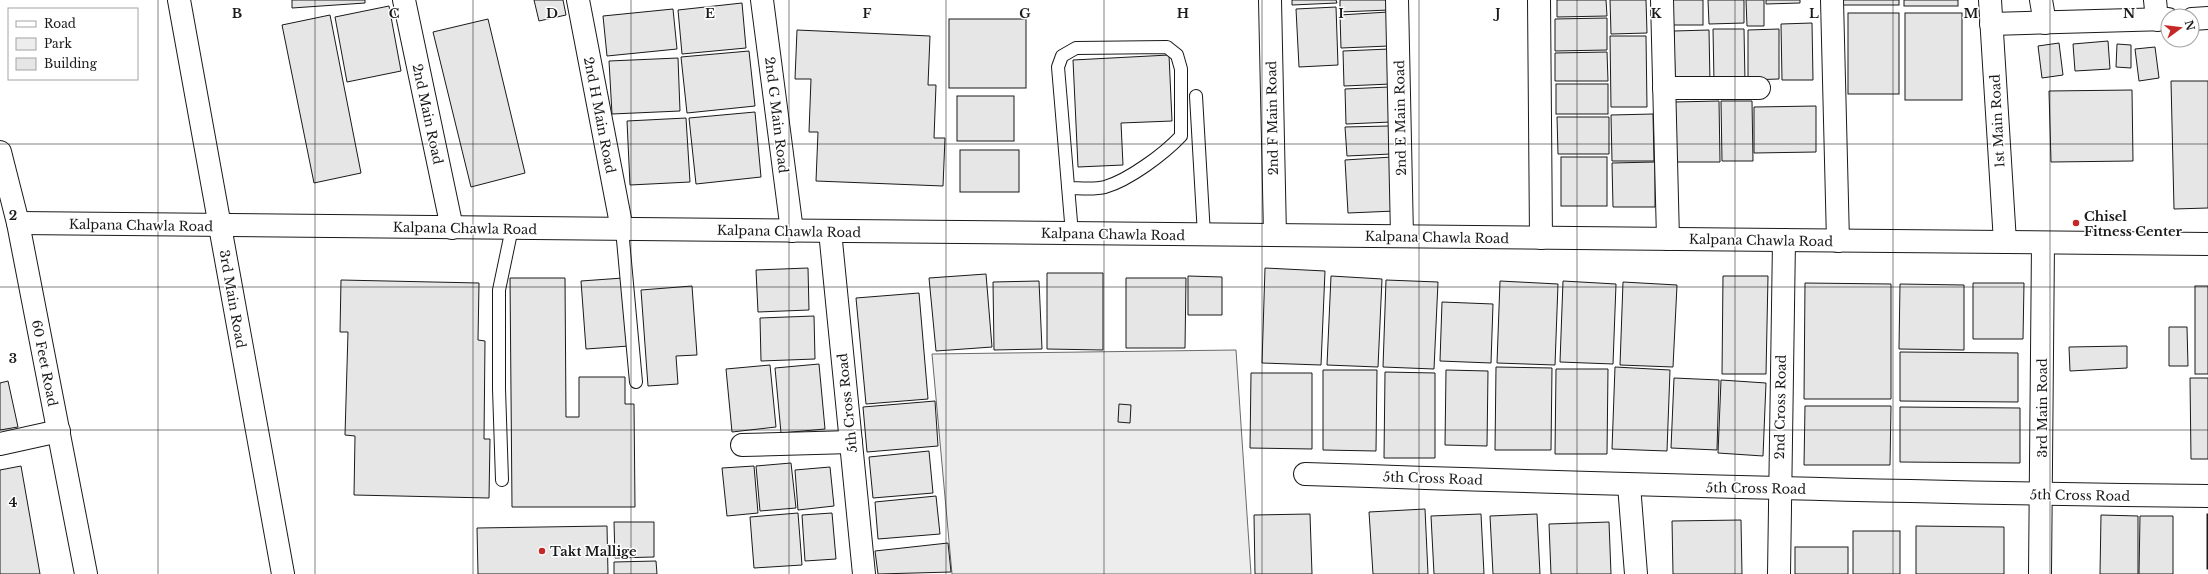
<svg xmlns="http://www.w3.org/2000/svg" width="2208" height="574" font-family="'Libre Baskerville',serif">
	<rect width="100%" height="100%" fill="#fff"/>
	<polygon fill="#ededed" stroke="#6a6a6a" points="1236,350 1251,574 952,574 932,354"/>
	<g fill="#e6e6e6" stroke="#1a1a1a">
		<polygon points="292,0 365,0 365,3 292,8"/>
		<polygon points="534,0 563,0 566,15 539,21"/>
		<polygon points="1292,0 1336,0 1337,3 1292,5"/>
		<polygon points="1340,0 1388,0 1389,10 1340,12"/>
		<polygon points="1557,0 1606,0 1607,16 1557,17"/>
		<polygon points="1610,0 1646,0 1647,33 1611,34"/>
		<rect x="1672" y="0" width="31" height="25"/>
		<polygon points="1708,0 1744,0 1744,23 1709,24"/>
		<polygon points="1746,0 1764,0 1764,26 1747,26"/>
		<polygon points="1766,0 1800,0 1800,3 1766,4"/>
		<rect x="1841" y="0" width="58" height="5"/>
		<rect x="1904" y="0" width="54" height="6"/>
		<polygon points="742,3 746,48 682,54 678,10"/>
		<polygon points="389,6 401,71 347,82 335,17"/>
		<polygon points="1336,7 1338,65 1299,67 1296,9"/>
		<polygon points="673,9 677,49 607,56 603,16"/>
		<polygon points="1388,12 1389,46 1341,48 1340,15"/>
		<rect x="1848" y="13" width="51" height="81"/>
		<rect x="1905" y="13" width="57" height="87"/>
		<polygon points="330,15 361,173 314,183 282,25"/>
		<polygon points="1607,18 1607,50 1555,51 1555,19"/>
		<polygon points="488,19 525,173 471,187 433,32"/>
		<rect x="949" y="19" width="77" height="69"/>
		<polygon points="1812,23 1813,80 1782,80 1781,24"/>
		<polygon points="1713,29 1744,29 1745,82 1714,82"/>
		<polygon points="1779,29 1779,79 1748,80 1748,30"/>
		<polygon points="797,30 930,36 928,85 936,85 934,138 945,138 943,186 816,181 818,132 809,132 811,79 795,79"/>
		<polygon points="1709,30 1710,83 1675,83 1674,31"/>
		<polygon points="1610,36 1646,36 1647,107 1611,107"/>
		<polygon points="2108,41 2110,69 2075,71 2073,44"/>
		<polygon points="2059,43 2063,75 2042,78 2038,46"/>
		<polygon points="2117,44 2131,45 2131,68 2116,67"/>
		<polygon points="2155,47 2159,78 2139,81 2135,49"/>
		<polygon points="1389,49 1391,84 1344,86 1343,51"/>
		<polygon points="749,51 755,106 687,113 681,57"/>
		<polygon points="1607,52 1608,81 1555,81 1555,53"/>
		<polygon points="1169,55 1172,121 1121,123 1123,165 1078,167 1073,60"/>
		<polygon points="678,58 680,111 612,114 609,61"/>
		<polygon points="2171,81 2208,81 2208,208 2174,209"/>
		<rect x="1556" y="84" width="52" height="30"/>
		<polygon points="1389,87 1391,122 1346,124 1345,89"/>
		<polygon points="2132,90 2133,161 2051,162 2049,91"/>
		<rect x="957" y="96" width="57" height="45"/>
		<polygon points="1719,101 1720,162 1676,162 1675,102"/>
		<polygon points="1721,101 1752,101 1753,161 1722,161"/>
		<polygon points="1816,106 1816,152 1754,153 1754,107"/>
		<polygon points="755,112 761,177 696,184 689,118"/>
		<polygon points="1653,114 1654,161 1612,161 1611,115"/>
		<polygon points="1557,117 1609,117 1609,154 1558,154"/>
		<polygon points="686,118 690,182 630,185 627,121"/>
		<polygon points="1389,126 1391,154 1347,156 1345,127"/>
		<rect x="960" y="150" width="59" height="42"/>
		<polygon points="1392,157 1395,211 1348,213 1345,160"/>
		<rect x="1561" y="157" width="46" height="49"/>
		<polygon points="1655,162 1655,207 1613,207 1612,163"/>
		<polygon points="808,268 809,310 758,312 756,270"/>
		<polygon points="1265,268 1325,271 1321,365 1262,363"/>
		<polygon points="1047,273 1103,273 1103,350 1047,349"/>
		<polygon points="986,274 992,347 936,351 929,278"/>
		<polygon points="1188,276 1222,277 1222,315 1188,315"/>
		<polygon points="1331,276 1382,279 1378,367 1327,365"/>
		<polygon points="1723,276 1768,276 1766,374 1722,374"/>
		<polygon points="510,278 565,278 566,417 579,417 579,377 625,377 625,404 634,404 635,507 512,507"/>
		<polygon points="623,278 629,346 586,349 581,281"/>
		<polygon points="1126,278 1186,278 1185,348 1126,348"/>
		<polygon points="341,280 479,283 478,340 485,341 484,439 490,439 489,498 354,495 355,436 345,435 348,332 340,332"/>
		<polygon points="1386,280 1438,282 1434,369 1383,367"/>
		<polygon points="1039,281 1042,349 994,350 993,282"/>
		<polygon points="1500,281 1558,284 1555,365 1497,363"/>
		<polygon points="1563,281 1616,284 1613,364 1560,362"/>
		<polygon points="1623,282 1677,285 1673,367 1620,365"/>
		<polygon points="1805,283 1891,284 1891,399 1804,399"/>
		<polygon points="1973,283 2024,283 2023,339 1973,339"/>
		<polygon points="1900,284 1964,285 1964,350 1899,349"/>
		<polygon points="692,286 697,355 676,356 678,384 648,386 641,290"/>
		<rect x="2195" y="286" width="13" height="88"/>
		<polygon points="919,293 928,399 866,404 856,298"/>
		<polygon points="1442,302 1493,304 1491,363 1440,361"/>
		<polygon points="814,316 815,359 761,361 760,318"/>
		<polygon points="2169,327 2187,327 2188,366 2169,366"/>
		<polygon points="2127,346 2127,368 2070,371 2069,347"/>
		<polygon points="1900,352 2018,353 2018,402 1900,401"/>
		<polygon points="819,364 825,429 781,433 775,368"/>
		<polygon points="770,365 776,427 732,432 726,369"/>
		<polygon points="1496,367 1552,368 1551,450 1495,450"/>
		<polygon points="1615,367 1670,370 1667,451 1612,449"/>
		<polygon points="1556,369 1608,369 1607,454 1555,454"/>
		<polygon points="1323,370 1377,370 1376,451 1323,450"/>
		<polygon points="1446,370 1488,371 1487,446 1445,445"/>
		<polygon points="1385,372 1435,373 1435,458 1384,458"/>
		<polygon points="1251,373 1312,373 1312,449 1250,448"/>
		<polygon points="1674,378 1719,380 1717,450 1671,448"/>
		<polygon points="2190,378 2208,378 2208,459 2191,459"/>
		<polygon points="1721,380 1766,383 1763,456 1718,453"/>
		<polygon points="8,381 18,427 0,430 0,383"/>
		<polygon points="935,401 938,446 867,452 863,407"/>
		<polygon points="1119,404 1131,405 1130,423 1118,422"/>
		<polygon points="1805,406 1891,406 1890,465 1804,465"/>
		<polygon points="1900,407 2020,408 2020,463 1900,462"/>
		<polygon points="929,451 933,493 873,498 869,457"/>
		<polygon points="791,463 796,508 760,511 756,466"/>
		<polygon points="21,466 40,574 0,574 0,470"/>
		<polygon points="754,466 758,513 727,516 722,468"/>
		<polygon points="830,467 834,506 798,510 795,470"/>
		<polygon points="936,496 940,534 878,539 875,502"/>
		<polygon points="1425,509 1428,574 1373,574 1369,512"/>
		<polygon points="798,513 802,565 754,568 750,517"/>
		<polygon points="832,513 836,559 805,561 802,515"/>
		<polygon points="1310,514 1312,574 1255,574 1254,515"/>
		<polygon points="1481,514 1484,574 1434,574 1431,516"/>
		<polygon points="1537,514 1540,574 1493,574 1490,516"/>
		<rect x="2207" y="514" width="1" height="55"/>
		<polygon points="2101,515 2138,516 2138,574 2100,574"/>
		<polygon points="2140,516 2173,516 2173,574 2139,574"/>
		<polygon points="1741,520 1742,574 1673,574 1672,521"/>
		<polygon points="614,522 654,522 654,557 615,558"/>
		<polygon points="1609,522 1611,574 1551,574 1549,524"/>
		<polygon points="607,526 608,574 478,574 477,528"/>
		<polygon points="1916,526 2004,527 2004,574 1916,574"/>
		<rect x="1853" y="531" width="47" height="43"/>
		<polygon points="948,543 951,572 878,574 875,551"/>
		<rect x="1795" y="547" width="53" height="27"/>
		<polygon points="656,561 657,574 614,574 614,562"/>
	</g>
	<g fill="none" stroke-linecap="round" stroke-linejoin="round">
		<defs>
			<g id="lane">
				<polyline points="1196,96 1204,235"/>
				<path d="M1068 188C1079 188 1094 190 1105 187 1129 180 1164 154 1181 136V69L1177 55 1167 47 1076 48 1062 56 1058 67 1072 234"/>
				<polyline points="622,229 636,382"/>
				<polyline points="502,480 499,389 499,290 512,228"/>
			</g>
			<g id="street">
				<polyline points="179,0 283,574"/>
				<polyline points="404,0 452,228"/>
				<polyline points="578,0 622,229"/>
				<polyline points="762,0 792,231"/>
				<polyline points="1270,0 1275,235"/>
				<polyline points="1397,0 1402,236"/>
				<polyline points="1539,0 1541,238"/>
				<polyline points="1662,0 1668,239"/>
				<polyline points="1832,0 1838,241"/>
				<polyline points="1990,0 2005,242"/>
				<polyline points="2041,0 2045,23"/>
				<polyline points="2155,0 2157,20"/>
				<polyline points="2192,19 2208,18"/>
				<polyline points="1991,24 2168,19"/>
				<polyline points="1664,88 1759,88"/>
				<polyline points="830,231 864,574"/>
				<polyline points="0,444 59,431"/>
				<polyline points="742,445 851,442"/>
				<path d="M1305 474C1606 484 1907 493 2208 496"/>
				<polyline points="1629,485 1636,574"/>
				<polyline points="1779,574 1784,240"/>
				<polyline points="2040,574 2043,243"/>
			</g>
			<g id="secondary">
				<polyline points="0,152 18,223 86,574"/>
				<polyline points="18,223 2208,244"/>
			</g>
		</defs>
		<use href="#lane" stroke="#1a1a1a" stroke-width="14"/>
		<use href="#street" stroke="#1a1a1a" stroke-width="24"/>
		<use href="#secondary" stroke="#1a1a1a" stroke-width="24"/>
		<use href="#lane" stroke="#fff" stroke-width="12"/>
		<use href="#street" stroke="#fff" stroke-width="22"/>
		<use href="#secondary" stroke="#fff" stroke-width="22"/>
	</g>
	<path fill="none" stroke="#1a1a1a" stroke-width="1" stroke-opacity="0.55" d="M158 0V574M315 0V574M473 0V574M631 0V574M789 0V574M946 0V574M1104 0V574M1262 0V574M1419 0V574M1577 0V574M1735 0V574M1893 0V574M2050 0V574M0 144H2208M0 287H2208M0 430H2208"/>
	<g fill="#c62828" stroke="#fff" stroke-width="1.5">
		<circle cx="2076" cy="223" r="4"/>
		<circle cx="542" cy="551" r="4"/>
	</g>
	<g text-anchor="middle" stroke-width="3" stroke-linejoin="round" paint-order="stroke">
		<g font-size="13" fill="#1a1a1a" stroke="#fff">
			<text transform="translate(428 114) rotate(78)" y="5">2nd Main Road</text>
			<text transform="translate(600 115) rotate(79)" y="5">2nd H Main Road</text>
			<text transform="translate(777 115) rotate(83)" y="5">2nd G Main Road</text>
			<text transform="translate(1272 118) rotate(-91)" y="5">2nd F Main Road</text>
			<text transform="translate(1400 118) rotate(-91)" y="5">2nd E Main Road</text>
			<text transform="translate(1997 121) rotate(-93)" y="5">1st Main Road</text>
			<text transform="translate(141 225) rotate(1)" y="5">Kalpana Chawla Road</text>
			<text transform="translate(465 228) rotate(1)" y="5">Kalpana Chawla Road</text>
			<text transform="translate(789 231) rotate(1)" y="5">Kalpana Chawla Road</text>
			<text transform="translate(1113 234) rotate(1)" y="5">Kalpana Chawla Road</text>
			<text transform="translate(1437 237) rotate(1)" y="5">Kalpana Chawla Road</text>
			<text transform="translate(1761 240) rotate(1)" y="5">Kalpana Chawla Road</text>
			<text transform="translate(233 299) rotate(80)" y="5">3rd Main Road</text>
			<text transform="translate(45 363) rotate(79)" y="5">60 Feet Road</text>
			<text transform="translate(847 403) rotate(-96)" y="5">5th Cross Road</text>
			<text transform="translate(1780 407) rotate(-89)" y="5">2nd Cross Road</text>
			<text transform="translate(2042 408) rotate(-90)" y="5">3rd Main Road</text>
			<text transform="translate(1433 478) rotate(2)" y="5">5th Cross Road</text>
			<text transform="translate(1756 488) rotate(1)" y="5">5th Cross Road</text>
			<text transform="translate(2080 495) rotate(1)" y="5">5th Cross Road</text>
		</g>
		<g font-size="13" font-weight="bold" fill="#1a1a1a" stroke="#fff" text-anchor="start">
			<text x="2084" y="221">Chisel<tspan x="2084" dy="15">Fitness Center</tspan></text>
			<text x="550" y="556">Takt Mallige</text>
		</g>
	</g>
	<g font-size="13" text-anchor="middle" font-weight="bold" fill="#1a1a1a" stroke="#fff" stroke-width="3" stroke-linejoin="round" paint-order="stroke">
		<text x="237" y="18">B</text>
		<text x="394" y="18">C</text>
		<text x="552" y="18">D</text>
		<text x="710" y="18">E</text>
		<text x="867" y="18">F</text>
		<text x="1025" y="18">G</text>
		<text x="1183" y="18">H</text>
		<text x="1341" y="18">I</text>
		<text x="1498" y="18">J</text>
		<text x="1656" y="18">K</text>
		<text x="1814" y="18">L</text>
		<text x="1971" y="18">M</text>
		<text x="2129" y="18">N</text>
		<text x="13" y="220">2</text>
		<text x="13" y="363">3</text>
		<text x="13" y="507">4</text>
	</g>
	<rect x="8" y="8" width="130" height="72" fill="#ffffff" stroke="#a3a3a3"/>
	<rect x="16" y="21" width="20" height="6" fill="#ffffff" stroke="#a3a3a3"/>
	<text x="44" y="28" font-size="12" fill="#1a1a1a">Road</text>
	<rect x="16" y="38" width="20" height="12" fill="#ededed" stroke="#a3a3a3"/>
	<text x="44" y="48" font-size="12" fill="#1a1a1a">Park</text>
	<rect x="16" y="58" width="20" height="12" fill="#e6e6e6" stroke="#a3a3a3"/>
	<text x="44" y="68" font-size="12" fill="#1a1a1a">Building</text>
	<g transform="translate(2180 28) rotate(75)"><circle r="19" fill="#ffffff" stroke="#a3a3a3"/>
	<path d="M0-3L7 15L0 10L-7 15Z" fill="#c62828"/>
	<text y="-6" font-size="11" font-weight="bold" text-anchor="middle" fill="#1a1a1a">N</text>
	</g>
</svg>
